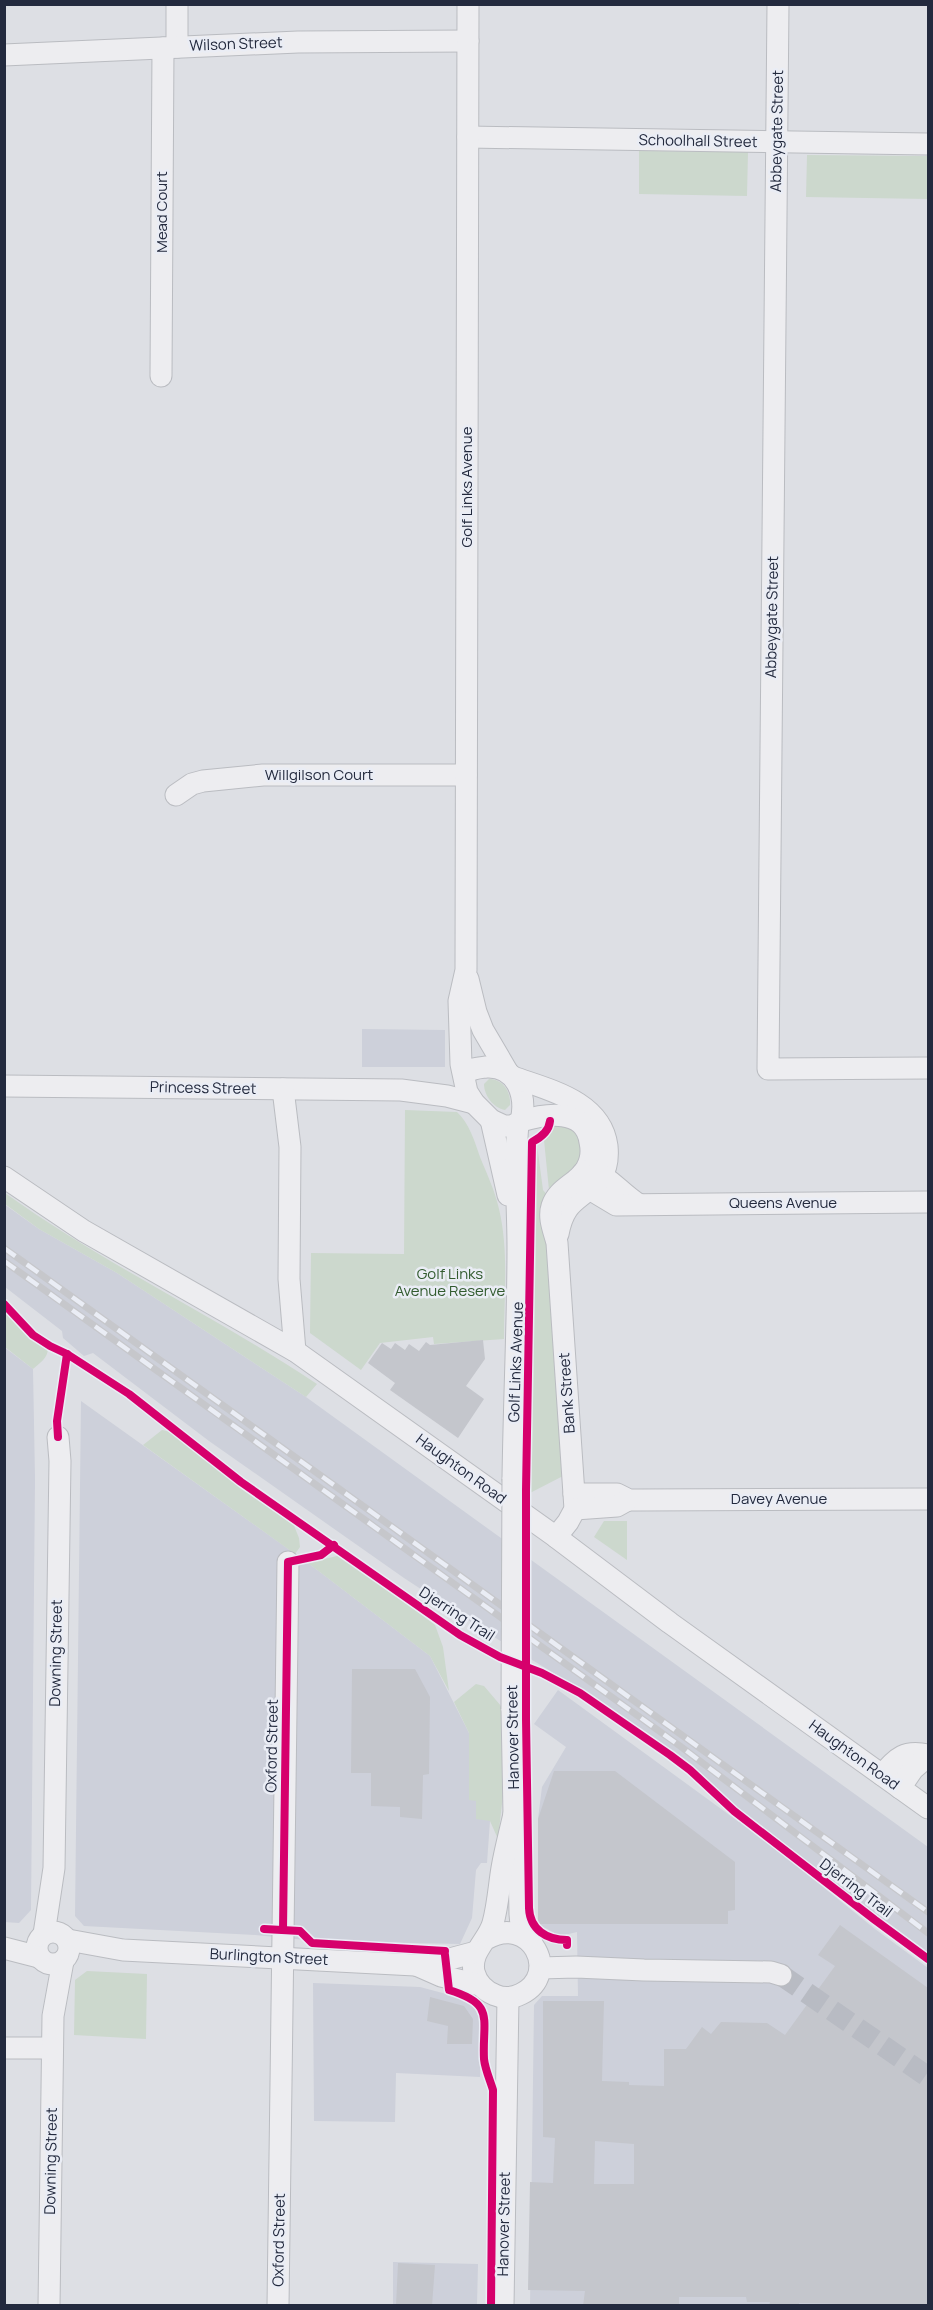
<svg xmlns="http://www.w3.org/2000/svg" width="933" height="2310" font-family="Manrope,sans-serif">
	<rect width="100%" height="100%" fill="#dddfe4"/>
	<g fill="#cdd0da">
		<polygon points="362,1029 445,1030 445,1067 362,1067"/>
		<polygon points="4,1204 39,1229 117,1273 306,1397 928,1847 928,1954 882,1921 739,1812 690,1766 587,1693 494,1637 404,1578 209,1441 93,1353 84,1356 63,1338 62,1331 5,1287"/>
		<polygon points="4,1347 33,1369 35,1479 31,1910 19,1923 4,1922"/>
		<polygon points="81,1401 308,1563 430,1656 469,1733 469,1799 476,1800 490,1821 487,1863 481,1863 476,1870 472,1918 460,1944 316,1941 255,1935 84,1926 75,1916"/>
		<polygon points="558,1690 739,1822 740,1820 875,1929 928,1968 928,2305 530,2306 534,2005 542,1996 578,1996 577,1932 560,1936 538,1924 538,1819 542,1787 566,1747 534,1724"/>
		<polygon points="313,1983 420,1987 465,1999 475,2006 480,2016 480,2077 396,2073 395,2122 314,2121"/>
		<polygon points="393,2262 478,2264 477,2305 393,2306"/>
	</g>
	<g fill="#ccd8cd">
		<polygon points="639,151 748,152 747,196 639,194"/>
		<polygon points="807,155 928,156 928,199 806,197"/>
		<path d="M489 1079C503 1079 511 1092 510 1105L505 1110C493 1108 484 1095 484 1084Z"/>
		<path d="M405 1110 457 1112C469 1123 475 1142 480 1157 487 1174 495 1191 499 1209 509 1251 504 1296 504 1339L434 1344 433 1337 380 1343 361 1370 310 1333 311 1253 404 1254Z"/>
		<polygon points="553,1122 571,1126 584,1144 578,1166 549,1190 544,1140 552,1130"/>
		<polygon points="537,1145 543,1190 548,1196 563,1476 530,1493 535,1147"/>
		<path d="M5 1193C104 1264 215 1316 317 1384L306 1397 117 1273 39 1229 5 1204Z"/>
		<path d="M4 1310 34 1340 48 1348C48 1358 40 1363 33 1369L5 1347Z"/>
		<polygon points="162,1430 175,1433 231,1479 293,1523 299,1538 300,1547 295,1554 143,1445"/>
		<polygon points="604,1521 627,1521 627,1560 594,1537"/>
		<polygon points="341,1555 435,1625 443,1647 449,1691 430,1656 308,1563"/>
		<polygon points="476,1684 484,1686 501,1706 504,1786 498,1839 490,1821 476,1819 476,1801 469,1800 469,1733 454,1702"/>
		<polygon points="87,1971 147,1974 146,2039 74,2035 75,1980"/>
	</g>
	<g fill="#c4c6cc" fill-rule="evenodd">
		<polygon points="483,1340 485,1359 466,1386 484,1399 458,1438 390,1390 395,1383 368,1363 382,1343 391,1349 395,1343 405,1350 409,1344 419,1351 426,1342 430,1345"/>
		<polygon points="352,1669 415,1669 430,1697 429,1774 423,1775 422,1819 400,1817 400,1807 371,1806 371,1773 351,1773"/>
		<polygon points="554,1771 615,1771 735,1862 735,1910 728,1911 728,1924 538,1924 538,1819"/>
		<path d="M840 1925 928 1988V2306L799 2303V2306H769L770 2302H747L746 2297H679V2306H583L585 2291 528 2290 530 2182 553 2183 555 2138 543 2137V2001H604L602 2081 629 2082V2085L664 2086V2049H686L702 2027 711 2034 721 2022 767 2023 785 2035 835 1966 818 1955ZM595 2141 634 2144V2184H594Z"/>
		<polygon points="430,1997 464,2006 473,2019 472,2044 447,2044 448,2026 427,2021"/>
		<polygon points="398,2263 435,2265 432,2306 396,2306"/>
	</g>
	<g fill="none" stroke-linecap="round" stroke-linejoin="round">
		<polyline stroke="#b8bbc3" stroke-width="21" stroke-dasharray="21 10" stroke-linecap="butt" points="781,1975 928,2077"/>
		<defs>
			<g id="minor">
				<polyline points="778,4 768,1069 928,1068"/>
				<polyline points="177,47 177,4"/>
				<polyline points="4,55 298,42 468,41"/>
				<polyline points="468,137 928,144"/>
				<polyline points="161,376 163,48"/>
				<polyline points="176,795 192,784 203,781 263,775 466,775"/>
				<polyline points="468,979 476,1012 483,1030 507,1071"/>
				<path d="M464 1075C470 1068 478 1068 486 1067 517 1065 527 1096 521 1121L512 1126H504L491 1120 474 1103 467 1092 461 1064 459 1001 466 970 468 4"/>
				<path d="M513 1077C549 1090 601 1101 607 1146 608 1156 607 1168 601 1177 581 1202 565 1197 558 1234"/>
				<polyline points="4,1086 401,1090 447,1096 474,1103"/>
				<polyline points="283,1089 290,1147 289,1279 295,1351"/>
				<polyline points="491,1120 508,1195"/>
				<path d="M521 1121C545 1114 585 1107 590 1142 592 1151 591 1161 586 1169 577 1184 558 1188 552 1206 548 1218 554 1231 557 1243L575 1509 568 1522 556 1537"/>
				<path d="M591 1169C609 1177 621 1193 638 1204"/>
				<polyline points="583,1173 596,1193 616,1205 928,1202"/>
				<polyline points="4,1177 84,1231 295,1351 556,1537 670,1623 928,1808"/>
				<path d="M513 1479C514 1402 518 1324 518 1247 518 1206 514 1165 518 1124"/>
				<polyline points="574,1494 617,1494 629,1500 637,1500 928,1499"/>
				<polyline points="575,1509 617,1506 626,1501"/>
				<polyline points="512,1709 514,1814 519,1862 520,1914 521,1925 532,1943"/>
				<path d="M882 1775C898 1757 904 1750 928 1755"/>
				<polyline points="900,1788 913,1769 928,1756"/>
				<circle cx="53" cy="1948" r="16"/>
				<polyline points="44,1934 54,1868 60,1461 58,1437"/>
				<path d="M486 1939C530 1913 562 1974 521 1994 513 1998 504 1999 495 1995 485 1991 477 1983 474 1972 470 1951 488 1941 493 1923 498 1905 499 1886 502 1868 505 1850 510 1832 514 1814"/>
				<polyline points="68,1940 123,1950 415,1965 446,1960 476,1952"/>
				<polyline points="4,1948 39,1957"/>
				<polyline points="416,1965 441,1976 480,1985"/>
				<polyline points="540,1968 576,1967 644,1970 771,1972 781,1975"/>
				<polyline points="4,2048 52,2048"/>
				<polyline points="49,2306 53,2016 63,1961"/>
				<polyline points="278,2306 288,1562"/>
				<polyline points="503,2306 508,1998"/>
			</g>
		</defs>
		<use href="#minor" stroke="#babcc1" stroke-width="23"/>
		<use href="#minor" stroke="#ededf0" stroke-width="21"/>
		<defs>
			<g id="rail">
				<polyline points="4,1248 928,1912"/>
				<polyline points="4,1261 680,1746 928,1933"/>
			</g>
		</defs>
		<use href="#rail" stroke="#c6c7cb" stroke-width="7"/>
		<use href="#rail" stroke="#eaedf5" stroke-width="4.5" stroke-dasharray="14" stroke-linecap="butt"/>
		<defs>
			<polyline id="minor-bridge" points="512,1709 513,1479"/>
		</defs>
		<use href="#minor-bridge" stroke="#babcc1" stroke-width="23" stroke-linecap="butt"/>
		<use href="#minor-bridge" stroke="#ededf0" stroke-width="21"/>
		<defs>
			<g id="cycleway">
				<path d="M550 1121C549 1131 542 1137 532 1142L526 1490V1719L529 1908C530 1930 547 1940 567 1940V1945"/>
				<polyline points="4,1304 33,1335 50,1346 67,1354 129,1394 241,1482 460,1635 500,1657 542,1673 580,1693 670,1755 690,1770 734,1811 875,1920 928,1959"/>
				<polyline points="58,1437 57,1421 67,1354"/>
				<polyline points="264,1929 300,1931 312,1943 445,1951"/>
				<polyline points="283,1930 288,1562 321,1555 334,1545"/>
				<path d="M445 1955 449 1990C496 2004 482 2019 484 2059 485 2069 490 2080 493 2090L491 2306"/>
			</g>
		</defs>
		<use href="#cycleway" stroke="#eaedf5" stroke-width="11"/>
		<use href="#cycleway" stroke="#d6006c" stroke-width="8"/>
	</g>
	<g text-anchor="middle" stroke-width="5" stroke-linejoin="round" paint-order="stroke">
		<g font-size="15" fill="#232a3e" stroke="#eaedf5">
			<text transform="translate(236 44) rotate(-2)" y="5">Wilson Street</text>
			<text transform="translate(777 131) rotate(-89)" y="5">Abbeygate Street</text>
			<text transform="translate(698 141) rotate(1)" y="5">Schoolhall Street</text>
			<text transform="translate(162 212) rotate(-90)" y="5">Mead Court</text>
			<text transform="translate(467 487) rotate(-90)" y="5">Golf Links Avenue</text>
			<text transform="translate(772 617) rotate(-89)" y="5">Abbeygate Street</text>
			<text x="319" y="780">Willgilson Court</text>
			<text transform="translate(203 1088) rotate(1)" y="5">Princess Street</text>
			<text x="783" y="1208">Queens Avenue</text>
			<text transform="translate(516 1362) rotate(-88)" y="5">Golf Links Avenue</text>
			<text transform="translate(567 1393) rotate(-94)" y="5">Bank Street</text>
			<text transform="translate(461 1469) rotate(36)" y="5">Haughton Road</text>
			<text x="779" y="1504">Davey Avenue</text>
			<text transform="translate(457 1614) rotate(33)" y="5">Djerring Trail</text>
			<text transform="translate(56 1653) rotate(-89)" y="5">Downing Street</text>
			<text transform="translate(513 1737) rotate(-91)" y="5">Hanover Street</text>
			<text transform="translate(272 1746) rotate(-89)" y="5">Oxford Street</text>
			<text transform="translate(854 1755) rotate(36)" y="5">Haughton Road</text>
			<text transform="translate(856 1888) rotate(37)" y="5">Djerring Trail</text>
			<text transform="translate(269 1957) rotate(3)" y="5">Burlington Street</text>
			<text transform="translate(51 2161) rotate(-89)" y="5">Downing Street</text>
			<text transform="translate(504 2224) rotate(-89)" y="5">Hanover Street</text>
			<text transform="translate(279 2240) rotate(-89)" y="5">Oxford Street</text>
		</g>
		<g font-size="15" fill="#325b2f" stroke="#eaedf5">
			<text x="450" y="1279">Golf Links<tspan x="450" dy="17">Avenue Reserve</tspan></text>
		</g>
	</g>
	<rect width="933" height="2310" fill="none" stroke="#232a3e" stroke-width="12"/>
</svg>
